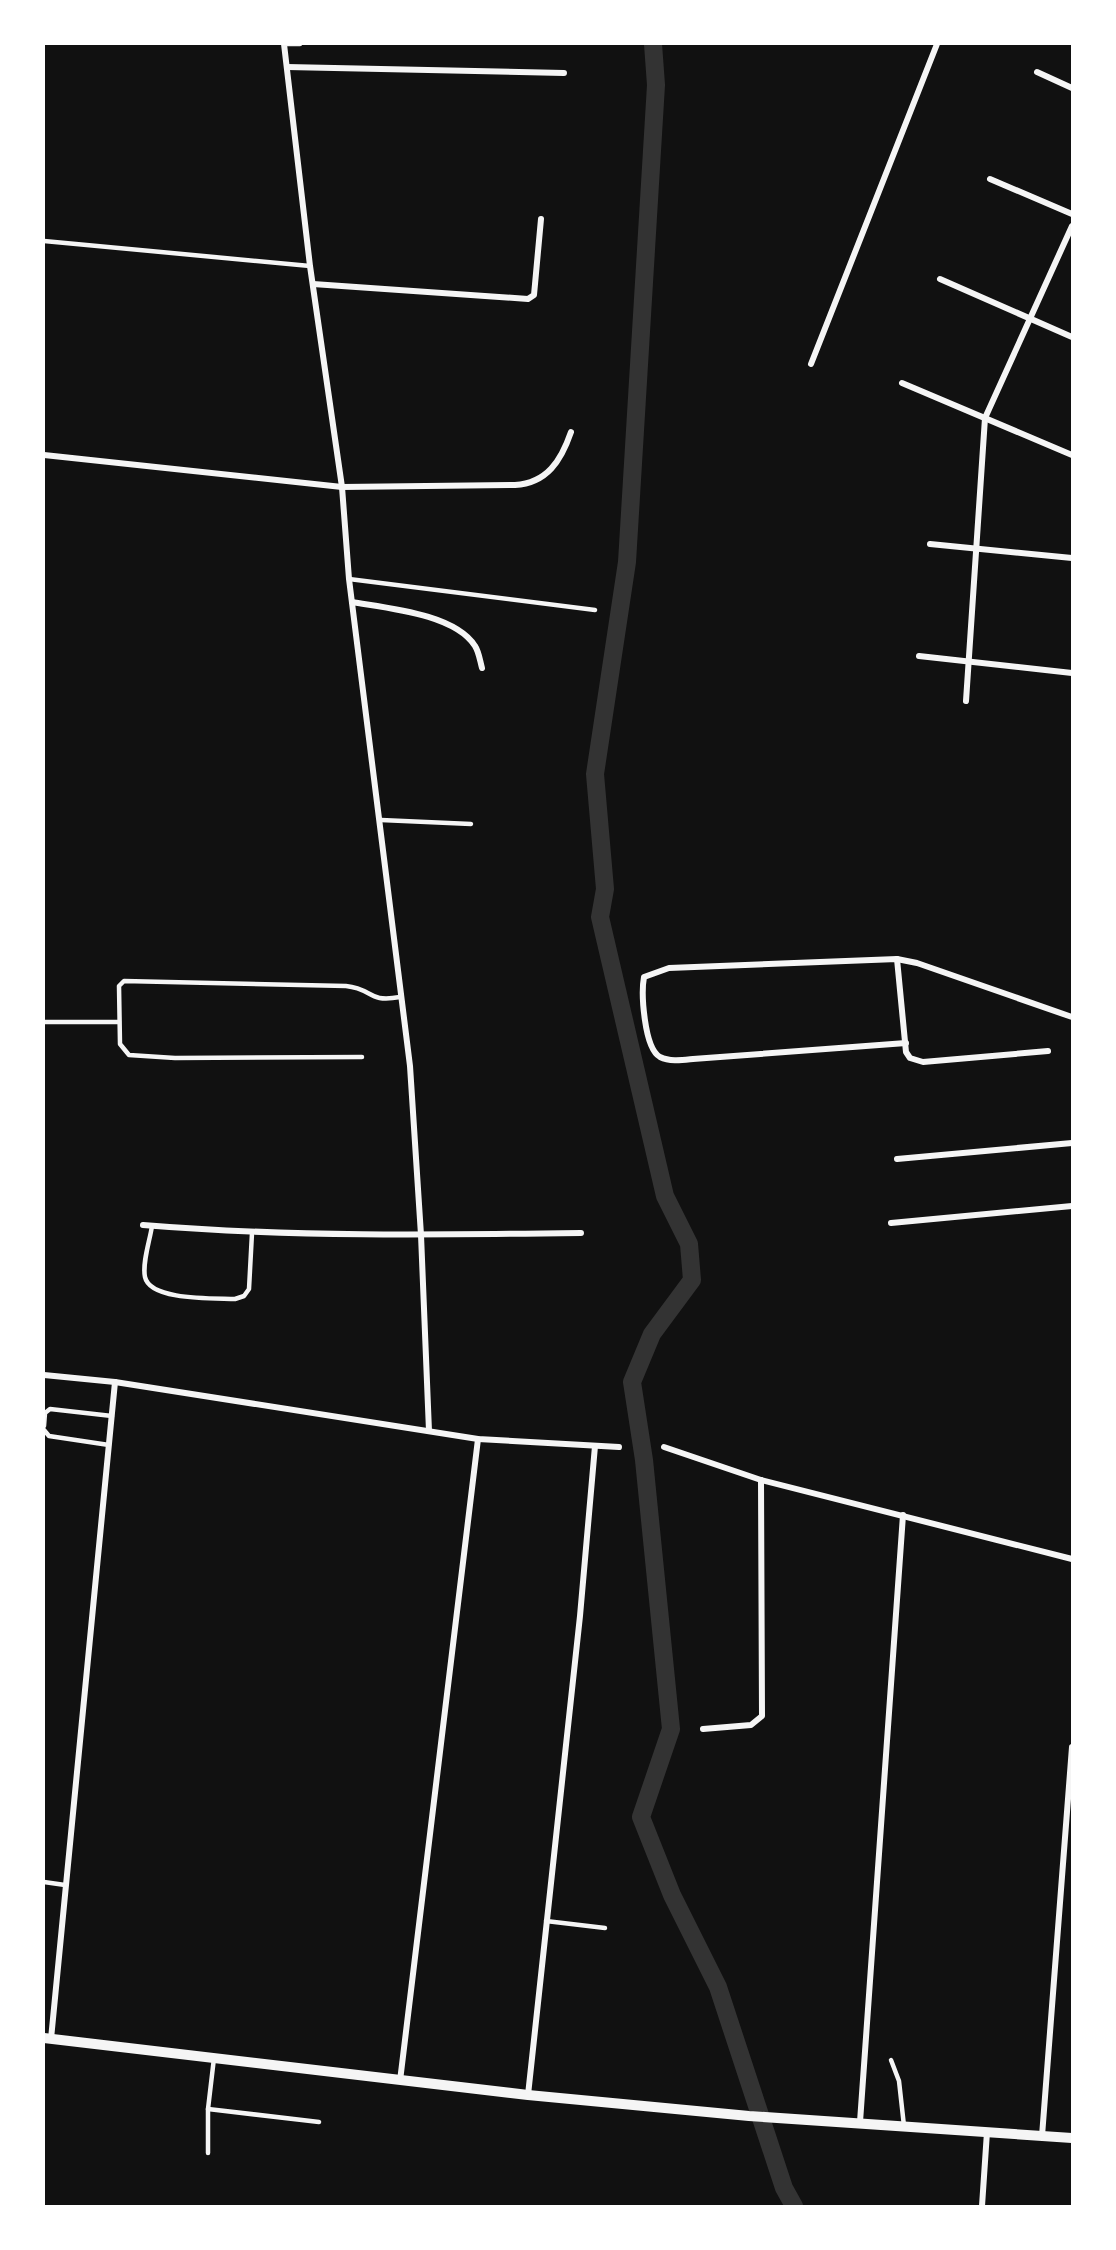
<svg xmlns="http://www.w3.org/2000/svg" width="1116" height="2250" font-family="'Alegreya Sans',sans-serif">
	<rect width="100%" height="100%" fill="#111"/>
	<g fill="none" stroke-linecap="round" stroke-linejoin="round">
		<polyline stroke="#333" stroke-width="18" points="653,44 656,85 627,562 595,774 605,889 600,917 665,1196 689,1244 692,1280 652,1334 632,1382 644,1460 671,1729 641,1817 672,1895 718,1987 784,2188 794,2206"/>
		<g stroke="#f5f5f5" stroke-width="4.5">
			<polyline points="284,44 300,44"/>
			<polyline points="44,241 310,266"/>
			<polyline points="349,579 595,610"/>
			<polyline points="381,820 471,824"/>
			<polyline points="44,1022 119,1022"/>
			<path d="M362 1057 175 1058 129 1055 120 1044 119 986 124 981 346 986C374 989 367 1003 400 997"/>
			<path d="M152 1226C150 1240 142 1263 145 1277 150 1301 215 1298 235 1299L244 1296 249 1289 252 1233"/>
			<polyline points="44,1426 45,1413 50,1409 112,1416"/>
			<polyline points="44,1430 49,1436 109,1445"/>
			<polyline points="44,1882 65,1885"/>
			<polyline points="546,1921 605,1928"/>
			<polyline points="891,2060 899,2081 904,2126"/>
			<polyline points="208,2109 319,2122"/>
			<polyline points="208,2153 208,2109 214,2058"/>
		</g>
		<g stroke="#f5f5f5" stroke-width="6">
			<polyline points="284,44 310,266 342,487 349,579 410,1066 421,1235 429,1431"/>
			<polyline points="287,67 564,73"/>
			<polyline points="1037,72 1072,88"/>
			<polyline points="990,179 1072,214"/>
			<polyline points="940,279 1072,337"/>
			<polyline points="313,284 528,299 534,295 541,219"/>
			<polyline points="811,364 937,44"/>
			<polyline points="902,383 1072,455"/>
			<path d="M44 455 342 487 515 485C547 483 561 461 571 432"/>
			<polyline points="930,544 1072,558"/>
			<path d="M352 602C387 608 455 614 475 646 479 652 480 661 482 668"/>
			<polyline points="919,656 1072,673"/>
			<polyline points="966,701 985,418 1072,226"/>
			<polyline points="897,959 906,1052 910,1058 923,1062 1048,1051"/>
			<path d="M906 1043 693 1059C683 1060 670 1062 660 1057 644 1048 641 993 644 977L669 968 897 959 917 963 1072 1017"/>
			<polyline points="897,1159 1072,1143"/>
			<polyline points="891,1223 1072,1206"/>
			<path d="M143 1225C289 1237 435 1235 581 1233"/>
			<polyline points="44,1375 115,1382 478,1439 619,1447"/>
			<polyline points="664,1447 761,1480 1072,1559"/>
			<polyline points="703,1729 751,1725 762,1716 761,1480"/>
			<polyline points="51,2039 115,1382"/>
			<polyline points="400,2081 478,1439"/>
			<polyline points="528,2095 580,1616 595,1446"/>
			<polyline points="860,2122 903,1515"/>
			<polyline points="1042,2136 1072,1747"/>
			<polyline points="982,2206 987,2132"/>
		</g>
		<polyline stroke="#f5f5f5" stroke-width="10" points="44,2038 528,2095 749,2116 1072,2138"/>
	</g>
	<rect width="1116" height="2250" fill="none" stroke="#ffffff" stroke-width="90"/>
</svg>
